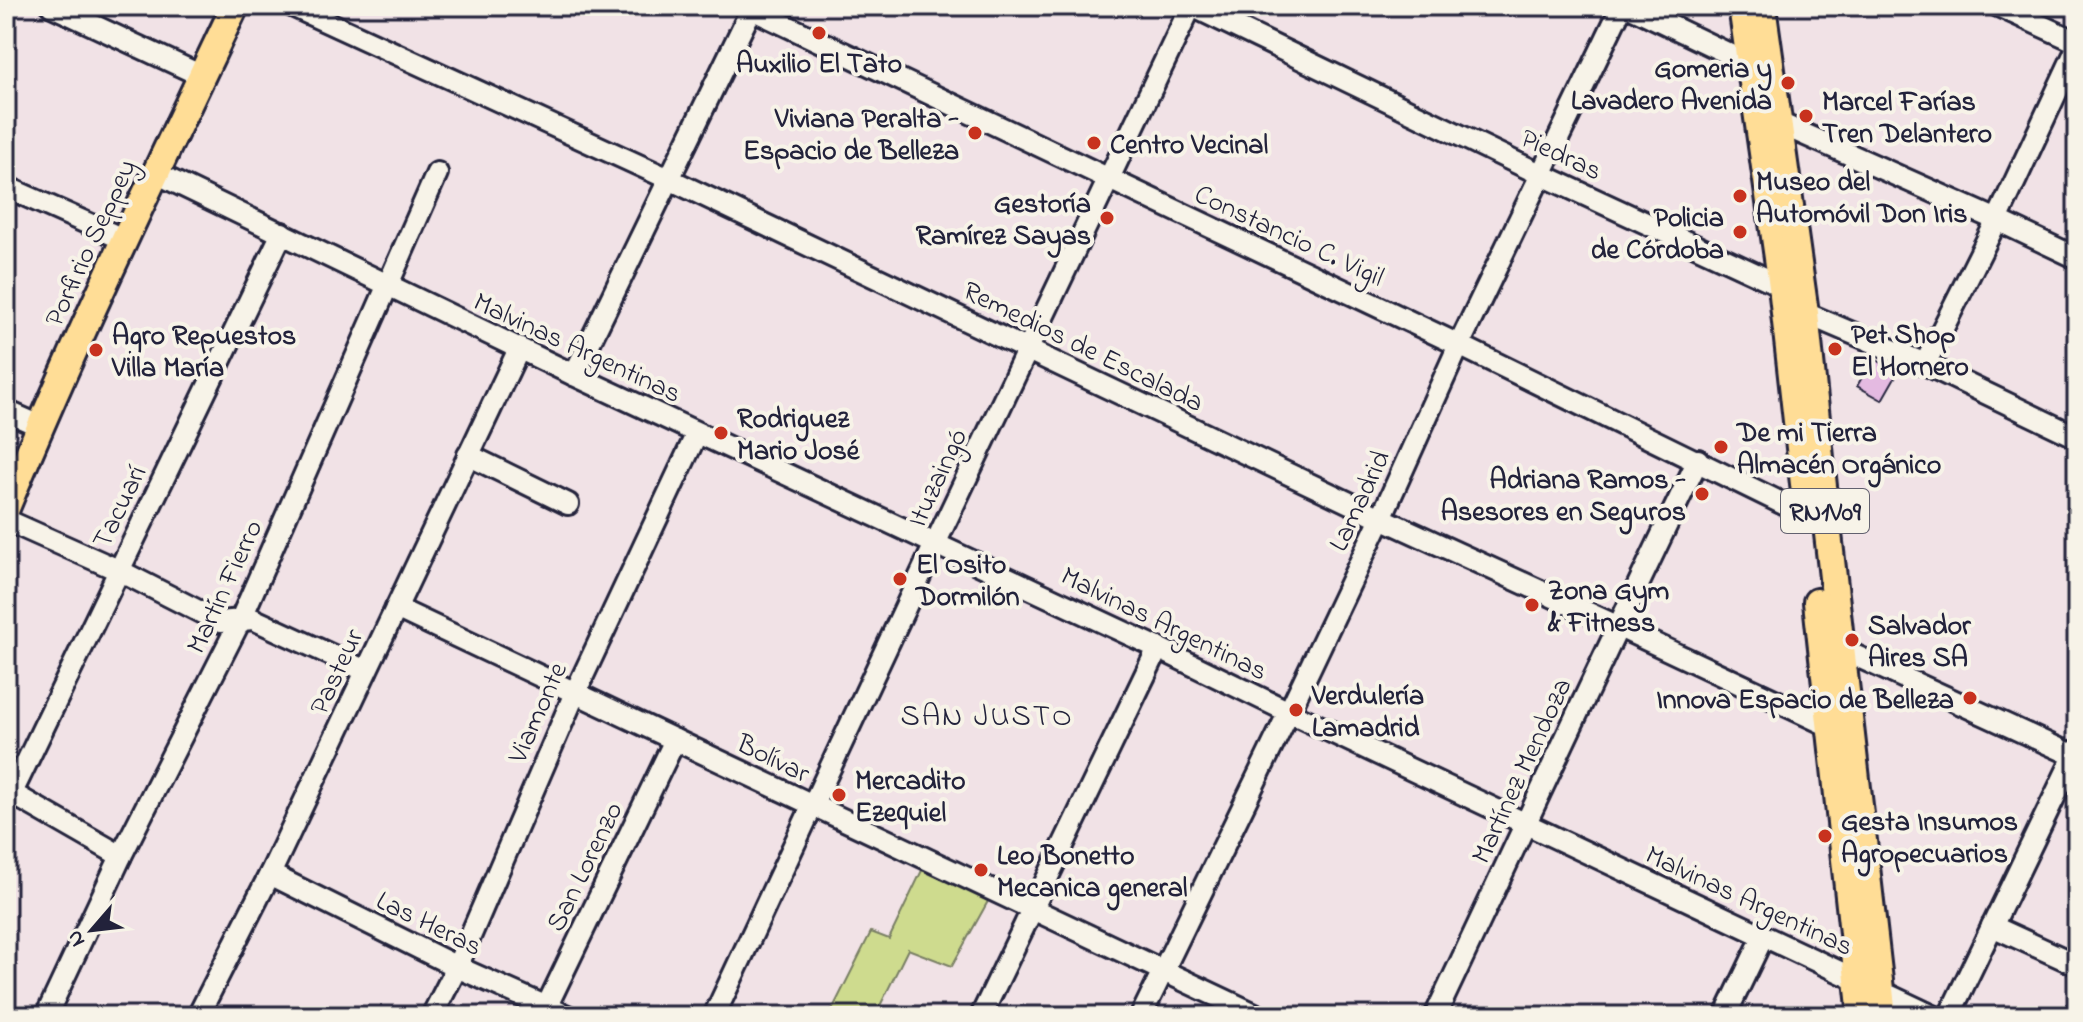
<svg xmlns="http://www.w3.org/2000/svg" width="2083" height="1022" font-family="'Indie Flower',sans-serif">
	<rect width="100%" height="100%" fill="#f1e2e6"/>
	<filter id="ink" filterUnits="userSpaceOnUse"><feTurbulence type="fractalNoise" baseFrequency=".0125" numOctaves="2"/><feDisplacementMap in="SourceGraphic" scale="16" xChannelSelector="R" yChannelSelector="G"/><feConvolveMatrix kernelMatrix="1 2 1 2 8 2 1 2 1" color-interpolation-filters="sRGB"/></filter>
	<g filter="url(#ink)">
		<polygon fill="#cedb8e" stroke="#787e64" stroke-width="2" points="925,864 992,894 952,966 908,949 875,1016 829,1016 871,932 889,939"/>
		<polygon fill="#e4bae1" stroke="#22223b" stroke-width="2" points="1873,358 1898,372 1882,400 1857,386"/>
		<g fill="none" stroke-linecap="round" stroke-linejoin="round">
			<defs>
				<g id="minor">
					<polyline points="52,6 202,76"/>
					<polyline points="292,6 669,179 1381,518 1617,626 1840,731"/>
					<polyline points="745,6 1459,345 1808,516"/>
					<polyline points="1192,6 1540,174 1782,286 1805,313 1925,364 2077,437"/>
					<polyline points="1629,6 1750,64"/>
					<polyline points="1998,6 2077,42"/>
					<polyline points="1779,123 1997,220 2077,258"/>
					<polyline points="156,173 574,375 1158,648 1289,712 1933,1016"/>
					<polyline points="6,187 125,240"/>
					<polyline points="1925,364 1997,220 2077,48"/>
					<polyline points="574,375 753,6"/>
					<polyline points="6,411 40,426"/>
					<polyline points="468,455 568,504"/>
					<polyline points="6,520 118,570 220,622 253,619 366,671"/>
					<polyline points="396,608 1259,1016"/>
					<polyline points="1841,649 2077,757"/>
					<polyline points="6,790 121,856"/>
					<polyline points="6,805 282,233"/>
					<polyline points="270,874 457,967 567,1016"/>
					<polyline points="1992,926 2077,965"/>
					<polyline points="46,1016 121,856 241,619 437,173"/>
					<polyline points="198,1016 270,874 519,349"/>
					<polyline points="432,1016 457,967 575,693 697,433"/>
					<polyline points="542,1016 675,740"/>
					<polyline points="714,1016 935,544 1191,6"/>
					<polyline points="981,1016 1158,648"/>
					<polyline points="1141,1016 1289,712 1381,518 1459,345 1622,6"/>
					<path d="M1435 1016C1523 831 1608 645 1698 460"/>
					<polyline points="1725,1016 1763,937"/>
					<polyline points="1949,1016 2077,750"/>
				</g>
				<g id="major">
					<polyline points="1742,6 1782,286 1807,511"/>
					<polyline points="1762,6 1805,313 1827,525 1883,1016"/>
					<path d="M6 508C76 338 156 172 235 6"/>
					<polyline points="1817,602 1862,1016"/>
				</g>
			</defs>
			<use href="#minor" stroke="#22223b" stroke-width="26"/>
			<use href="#major" stroke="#22223b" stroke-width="32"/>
			<use href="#minor" stroke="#f7f3e8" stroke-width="20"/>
			<use href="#major" stroke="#ffdd96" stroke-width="26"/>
		</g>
	</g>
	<g fill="#c8321e" stroke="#f7f3e8" stroke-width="3">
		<circle cx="819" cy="33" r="8"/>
		<circle cx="1788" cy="83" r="8"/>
		<circle cx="1806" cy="116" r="8"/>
		<circle cx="975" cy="133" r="8"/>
		<circle cx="1094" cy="143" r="8"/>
		<circle cx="1740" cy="196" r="8"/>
		<circle cx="1107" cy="218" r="8"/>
		<circle cx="1740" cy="232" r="8"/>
		<circle cx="1835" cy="349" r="8"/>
		<circle cx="96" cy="350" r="8"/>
		<circle cx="721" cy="433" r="8"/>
		<circle cx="1721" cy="447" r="8"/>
		<circle cx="1702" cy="494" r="8"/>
		<circle cx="900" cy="579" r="8"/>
		<circle cx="1532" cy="605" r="8"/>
		<circle cx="1852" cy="640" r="8"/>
		<circle cx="1970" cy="698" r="8"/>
		<circle cx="1296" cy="710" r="8"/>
		<circle cx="839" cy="795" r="8"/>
		<circle cx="1825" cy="836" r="8"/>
		<circle cx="981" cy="870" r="8"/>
	</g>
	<g text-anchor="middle" stroke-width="8" stroke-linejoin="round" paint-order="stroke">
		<rect fill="#f7f3e8" stroke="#62616f" stroke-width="2" x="1781" y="489" width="88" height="44" rx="6"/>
		<g font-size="26" font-weight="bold" fill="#22223b">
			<text x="1825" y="520">RN1V09</text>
		</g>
		<g font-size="28" font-weight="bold" fill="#22223b" stroke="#f7f3e8" text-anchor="start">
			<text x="819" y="72" text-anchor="middle">Auxilio El Tato</text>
			<text x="1772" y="77" text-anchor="end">Gomeria y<tspan x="1772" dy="32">Lavadero Avenida</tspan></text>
			<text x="1822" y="110">Marcel Farías<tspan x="1822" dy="32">Tren Delantero</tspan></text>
			<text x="959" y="127" text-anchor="end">Viviana Peralta -<tspan x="959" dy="32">Espacio de Belleza</tspan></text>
			<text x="1110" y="153">Centro Vecinal</text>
			<text x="1756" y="190">Museo del<tspan x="1756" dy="32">Automóvil Don Iris</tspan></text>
			<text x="1091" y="212" text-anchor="end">Gestoría<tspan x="1091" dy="32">Ramírez Sayas</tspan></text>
			<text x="1724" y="226" text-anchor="end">Policia<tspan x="1724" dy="32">de Córdoba</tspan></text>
			<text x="1851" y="343">Pet Shop<tspan x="1851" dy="32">El Hornero</tspan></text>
			<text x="112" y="344">Agro Repuestos<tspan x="112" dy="32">Villa María</tspan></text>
			<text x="737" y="427">Rodriguez<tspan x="737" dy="32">Mario José</tspan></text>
			<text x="1737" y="441">De mi Tierra<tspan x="1737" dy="32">Almacén Orgánico</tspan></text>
			<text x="1686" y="488" text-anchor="end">Adriana Ramos -<tspan x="1686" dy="32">Asesores en Seguros</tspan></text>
			<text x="916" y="573">El Osito<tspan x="916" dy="32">Dormilón</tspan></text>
			<text x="1548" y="599">Zona Gym<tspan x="1548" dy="32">&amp; Fitness</tspan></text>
			<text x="1868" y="634">Salvador<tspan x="1868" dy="32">Aires SA</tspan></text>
			<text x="1312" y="704">Verdulería<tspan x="1312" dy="32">Lamadrid</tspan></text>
			<text x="1954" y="708" text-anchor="end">Innova Espacio de Belleza</text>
			<text x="855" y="789">Mercadito<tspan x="855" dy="32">Ezequiel</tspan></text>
			<text x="1841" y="830">Gesta Insumos<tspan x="1841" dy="32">Agropecuarios</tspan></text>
			<text x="997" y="864">Leo Bonetto<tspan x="997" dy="32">Mecanica general</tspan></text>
		</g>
		<g font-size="28" fill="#22223b" stroke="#f7f3e8">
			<text transform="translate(1562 153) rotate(25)" y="10">Piedras</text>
			<text transform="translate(1290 234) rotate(25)" y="10">Constancio C. Vigil</text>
			<text transform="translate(89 242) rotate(-65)" y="10">Porfirio Seppey</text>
			<text transform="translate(1084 345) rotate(26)" y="10">Remedios de Escalada</text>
			<text transform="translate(578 346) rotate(25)" y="10">Malvinas Argentinas</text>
			<text transform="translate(936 477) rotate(-65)" y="10">Ituzaingó</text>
			<text transform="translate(1358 500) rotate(-65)" y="10">Lamadrid</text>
			<text transform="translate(118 506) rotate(-64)" y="10">Tacuarí</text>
			<text transform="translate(223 586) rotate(-65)" y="10">Martín Fierro</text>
			<text transform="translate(1165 622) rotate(26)" y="10">Malvinas Argentinas</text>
			<text transform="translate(335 671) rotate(-65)" y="10">Pasteur</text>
			<text transform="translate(536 712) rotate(-66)" y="10">Viamonte</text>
			<text transform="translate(774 757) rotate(26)" y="10">Bolívar</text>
			<text transform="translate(1520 770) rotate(-65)" y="10">Martínez Mendoza</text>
			<text transform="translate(583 866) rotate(-64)" y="10">San Lorenzo</text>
			<text transform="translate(1750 899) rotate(25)" y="10">Malvinas Argentinas</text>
			<text transform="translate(430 922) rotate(26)" y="10">Las Heras</text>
		</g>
		<g font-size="30" letter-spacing="2" fill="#22223b" stroke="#f7f3e8">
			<text x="987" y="725">SAN JUSTO</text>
		</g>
	</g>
	<rect width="2083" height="1022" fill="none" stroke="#f7f3e8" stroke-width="32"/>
	<rect x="16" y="16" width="2051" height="990" fill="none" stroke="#22223b" stroke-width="3" filter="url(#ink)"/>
	<g transform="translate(92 930) rotate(242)" stroke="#f7f3e8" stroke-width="6" paint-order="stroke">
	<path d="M0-6L14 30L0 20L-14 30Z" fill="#22223b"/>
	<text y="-12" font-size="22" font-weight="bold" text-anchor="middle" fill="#22223b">N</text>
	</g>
</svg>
